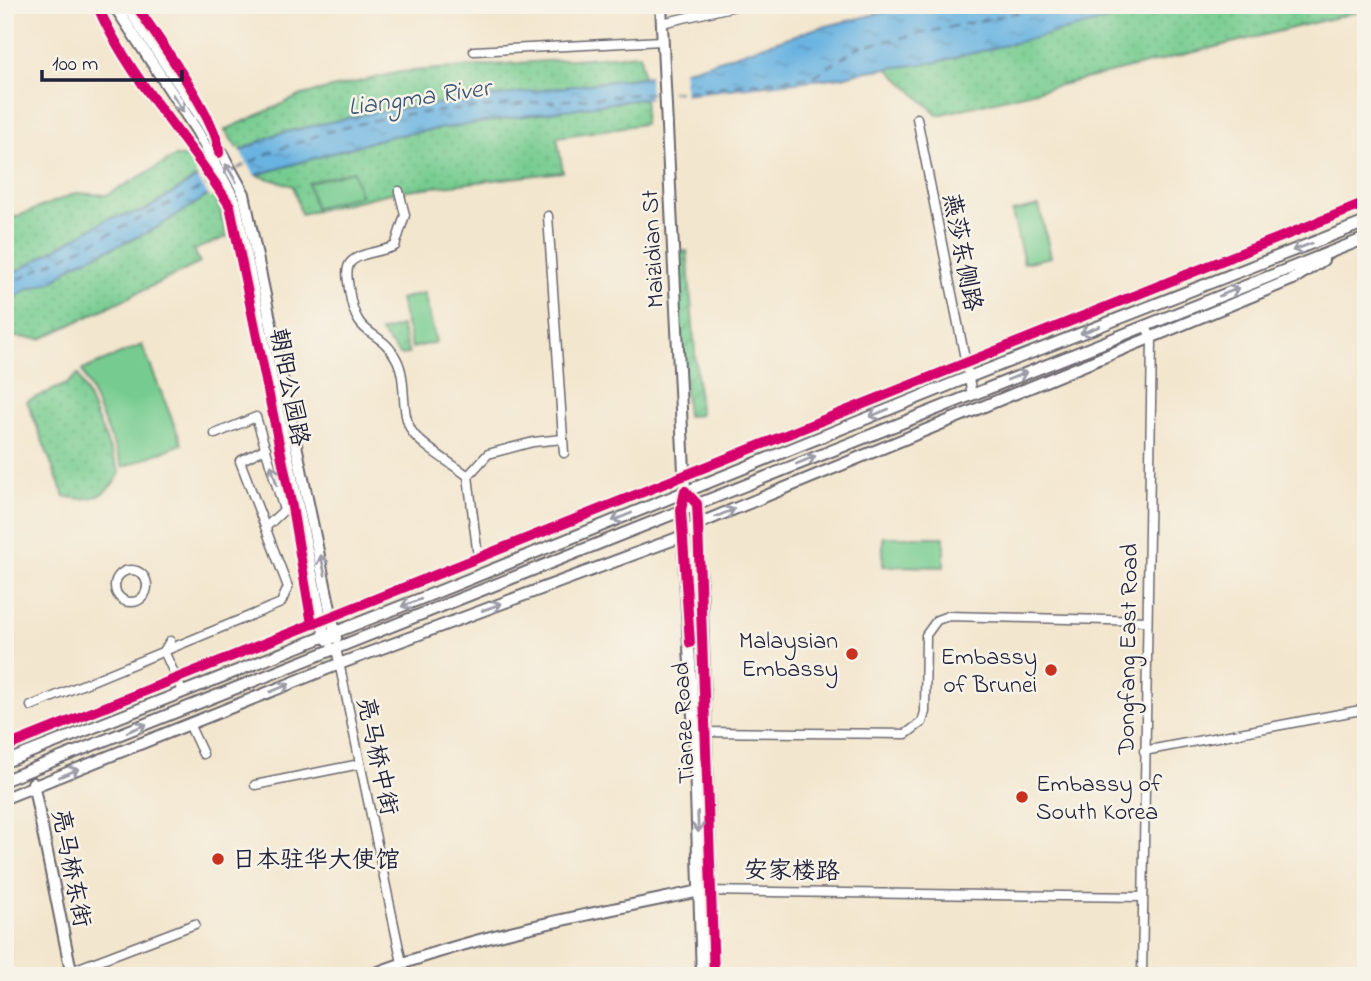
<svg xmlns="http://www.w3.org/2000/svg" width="1371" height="981" font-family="'Indie Flower','LXGW WenKai TC',sans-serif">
	<defs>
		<pattern id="grass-dots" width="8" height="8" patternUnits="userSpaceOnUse" patternTransform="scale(1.75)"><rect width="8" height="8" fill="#76cc90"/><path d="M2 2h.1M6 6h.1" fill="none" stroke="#66af7d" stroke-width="1.8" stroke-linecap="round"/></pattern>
		<pattern id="garden-furrows" width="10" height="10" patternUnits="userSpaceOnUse" patternTransform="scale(1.75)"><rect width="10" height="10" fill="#76cc90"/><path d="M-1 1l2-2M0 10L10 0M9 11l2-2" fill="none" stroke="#66af7d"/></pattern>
		<pattern id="water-ripples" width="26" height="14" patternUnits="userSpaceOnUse" patternTransform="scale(1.75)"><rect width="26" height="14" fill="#69b3e1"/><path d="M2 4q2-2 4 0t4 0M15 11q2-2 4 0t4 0" fill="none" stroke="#5691b8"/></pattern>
	</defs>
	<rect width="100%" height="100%" fill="#f7f3e8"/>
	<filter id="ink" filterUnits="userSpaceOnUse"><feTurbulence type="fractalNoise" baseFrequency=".0143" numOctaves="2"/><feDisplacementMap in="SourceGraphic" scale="14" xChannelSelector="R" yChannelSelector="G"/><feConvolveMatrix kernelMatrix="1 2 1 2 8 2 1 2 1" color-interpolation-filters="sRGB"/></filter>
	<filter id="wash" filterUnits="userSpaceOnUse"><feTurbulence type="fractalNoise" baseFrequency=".00686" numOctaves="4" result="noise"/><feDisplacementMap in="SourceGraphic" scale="28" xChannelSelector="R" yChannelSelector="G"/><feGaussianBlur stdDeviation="1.57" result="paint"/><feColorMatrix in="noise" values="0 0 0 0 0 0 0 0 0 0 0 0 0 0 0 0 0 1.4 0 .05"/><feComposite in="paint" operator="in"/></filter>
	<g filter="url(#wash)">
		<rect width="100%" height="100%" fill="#f3e6ce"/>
		<g fill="url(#grass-dots)" stroke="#4c7766" stroke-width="2">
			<polygon points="1169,5 1366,5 1366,10 938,115 885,66 974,51"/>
			<polygon points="640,54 643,77 375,112 277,134 239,151 225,130 302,95 400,72"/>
			<polygon points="645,98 644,124 557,137 563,172 399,191 301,214 293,186 256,175 391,136"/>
			<polygon points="175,157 186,157 205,172 144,211 110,218 5,278 5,221 76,193 107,195"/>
			<polygon points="215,191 227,237 194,250 200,263 41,339 5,336 5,304 26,290 53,281 75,264 153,230"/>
			<polygon points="401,326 409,354 400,355 380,332"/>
			<path d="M78 374 120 473C107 497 90 503 64 496L27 401 67 384Z"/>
		</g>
		<polygon fill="url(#garden-furrows)" stroke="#4c7766" stroke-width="2" points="687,251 700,415 687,416 673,252"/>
		<g fill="#76cc90" stroke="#4c7766" stroke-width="2">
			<polygon points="353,171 360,195 315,208 308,183"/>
			<polygon points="1039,206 1051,257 1024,263 1012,212"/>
			<polygon points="424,293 436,342 412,348 400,299"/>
			<polygon points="142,345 182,444 123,467 82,370"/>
			<polygon points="883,537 944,537 944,567 883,566"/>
		</g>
		<polygon fill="url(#water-ripples)" stroke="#466a8e" stroke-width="2" points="913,5 1168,5 937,62 860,72 842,77 645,98 391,136 256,175 215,191 153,230 75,264 53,281 26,290 5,304 5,278 110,218 144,211 238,152 277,134 375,112 643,77 695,68 814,29"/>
		<g fill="#f3e6ce">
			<polygon points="683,66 685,98 650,101 649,73"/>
			<polygon points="238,148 257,179 210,198 195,174"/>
		</g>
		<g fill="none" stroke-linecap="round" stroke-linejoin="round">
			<g stroke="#3b5575" stroke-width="2" stroke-dasharray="9 7" stroke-linecap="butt">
				<polyline points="671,92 814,76 859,47 1052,5"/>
				<polyline points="237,169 269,153 327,132 395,115 662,92"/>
				<polyline points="5,286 217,180"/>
			</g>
		</g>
	</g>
	<g filter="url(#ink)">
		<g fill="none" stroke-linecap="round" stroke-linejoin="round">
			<defs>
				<g id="street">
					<polyline points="662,23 740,5"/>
					<polyline points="474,51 662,41"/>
					<polyline points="917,118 972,394"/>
					<path d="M399 191 405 215 395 246C383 252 359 252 350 263 345 270 348 280 349 289 356 343 379 325 397 360 408 382 399 413 413 433 423 447 454 465 468 476"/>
					<polyline points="548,216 564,453"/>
					<polyline points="215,434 256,417 284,510 266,527"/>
					<polyline points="478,557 468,476 488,454 533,442 563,439"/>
					<circle cx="131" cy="586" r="16"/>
					<polyline points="170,641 164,651 182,691"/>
					<polyline points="336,648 402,963"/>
					<polyline points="31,706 281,603 288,587 240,461 266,448"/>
					<polyline points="189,724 203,754"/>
					<polyline points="701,732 906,734 922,722 925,712 926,635 937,620 948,616 1147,621"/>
					<polyline points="1144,751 1366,709"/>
					<polyline points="255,785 360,764"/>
					<polyline points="700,891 1143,897"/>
					<polyline points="71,971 195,924"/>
					<polyline points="1142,976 1152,339 1145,325"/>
				</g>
				<g id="secondary">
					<polyline points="114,5 197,131 235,201 325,637 329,641"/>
					<polyline points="126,5 206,125 244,194 336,638"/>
					<polyline points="661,5 685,491 681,510 694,732 702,976"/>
					<polyline points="695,501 701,582 714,976"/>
					<polyline points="5,747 1366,203"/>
					<polyline points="5,762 425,597 969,377 1366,222"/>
					<polyline points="5,780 1366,238"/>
					<polyline points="33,783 72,976"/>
					<polyline points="5,798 339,664 683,536 698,524 1293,279 1323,260"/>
					<path d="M368 976C474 935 589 914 700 891"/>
				</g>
			</defs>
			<use href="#street" stroke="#6b676e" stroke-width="11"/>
			<use href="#secondary" stroke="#6b676e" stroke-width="14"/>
			<use href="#street" stroke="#fff" stroke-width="8"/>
			<use href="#secondary" stroke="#fff" stroke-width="10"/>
			<defs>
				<g id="cycleway">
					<path d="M97 5C129 79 188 138 230 206L292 507 312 624"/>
					<path d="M136 5C156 37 219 120 219 153"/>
					<polyline points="685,491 697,504 698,524 714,976"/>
					<polyline points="685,491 681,510 690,643"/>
					<polyline points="5,747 1366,203"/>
				</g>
			</defs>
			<use href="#cycleway" stroke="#f7f3e8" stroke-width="15"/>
			<use href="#cycleway" stroke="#d6006c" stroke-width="10"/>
		</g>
		<defs><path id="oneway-shaft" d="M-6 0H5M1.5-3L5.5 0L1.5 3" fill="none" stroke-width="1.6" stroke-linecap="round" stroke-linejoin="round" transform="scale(1.75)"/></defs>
		<g stroke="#9c9ca7">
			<use href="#oneway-shaft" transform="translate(178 103) rotate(57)"/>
			<use href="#oneway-shaft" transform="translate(231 173) rotate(-121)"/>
			<use href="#oneway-shaft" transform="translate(1302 247) rotate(159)"/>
			<use href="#oneway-shaft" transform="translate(1229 292) rotate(-22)"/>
			<use href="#oneway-shaft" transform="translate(1090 330) rotate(159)"/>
			<use href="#oneway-shaft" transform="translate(1017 376) rotate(-22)"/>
			<use href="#oneway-shaft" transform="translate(879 413) rotate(158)"/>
			<use href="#oneway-shaft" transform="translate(806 460) rotate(-22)"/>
			<use href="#oneway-shaft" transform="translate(274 475) rotate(-106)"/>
			<use href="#oneway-shaft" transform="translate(725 513) rotate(-22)"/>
			<use href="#oneway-shaft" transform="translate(622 517) rotate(158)"/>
			<use href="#oneway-shaft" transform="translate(323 565) rotate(-102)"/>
			<use href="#oneway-shaft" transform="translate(411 603) rotate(159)"/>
			<use href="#oneway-shaft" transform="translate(492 607) rotate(-20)"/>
			<use href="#oneway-shaft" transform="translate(280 688) rotate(-22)"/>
			<use href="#oneway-shaft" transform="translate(137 728) rotate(-22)"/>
			<use href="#oneway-shaft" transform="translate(69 773) rotate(-22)"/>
			<use href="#oneway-shaft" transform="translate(698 822) rotate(88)"/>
		</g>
	</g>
	<g fill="#c8321e" stroke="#f7f3e8" stroke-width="2.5">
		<circle cx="852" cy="654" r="7"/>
		<circle cx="1051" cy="670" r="7"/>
		<circle cx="1022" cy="797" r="7"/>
		<circle cx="218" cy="859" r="7"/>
	</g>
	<g text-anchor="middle" stroke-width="5" stroke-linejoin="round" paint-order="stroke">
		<g font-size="24" fill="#22223b" stroke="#f7f3e8">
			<text transform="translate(652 249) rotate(-93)" y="8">Maizidian St</text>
			<text transform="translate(963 252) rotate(79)" y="8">燕莎东侧路</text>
			<text transform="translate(290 387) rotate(79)" y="8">朝阳公园路</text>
			<text transform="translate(1127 649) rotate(-89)" y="8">Dongfang East Road</text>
			<text transform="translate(683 723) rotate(-93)" y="8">Tianze Road</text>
			<text transform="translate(378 756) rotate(78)" y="8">亮马桥中街</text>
			<text transform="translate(72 868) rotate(79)" y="8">亮马桥东街</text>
			<text transform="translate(792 870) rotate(1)" y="8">安家楼路</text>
		</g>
		<g font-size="24" fill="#22223b" stroke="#f7f3e8" text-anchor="end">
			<text x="838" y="648">Malaysian<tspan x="838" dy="28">Embassy</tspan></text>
			<text x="1037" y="664">Embassy<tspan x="1037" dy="28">of Brunei</tspan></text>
			<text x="1036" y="791" text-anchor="start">Embassy of<tspan x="1036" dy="28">South Korea</tspan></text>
			<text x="232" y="867" text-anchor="start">日本驻华大使馆</text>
		</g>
		<g font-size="26" font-style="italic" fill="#3b5575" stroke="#f7f3e8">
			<text transform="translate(419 96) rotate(-8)" y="9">Liangma River</text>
		</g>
	</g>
	<rect width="1371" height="981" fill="none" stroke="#f7f3e8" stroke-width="28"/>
	<path d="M42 70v10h140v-10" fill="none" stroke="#22223b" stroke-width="3.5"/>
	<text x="52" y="70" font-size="21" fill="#22223b" stroke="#f7f3e8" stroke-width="5" paint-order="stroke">100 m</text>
</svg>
